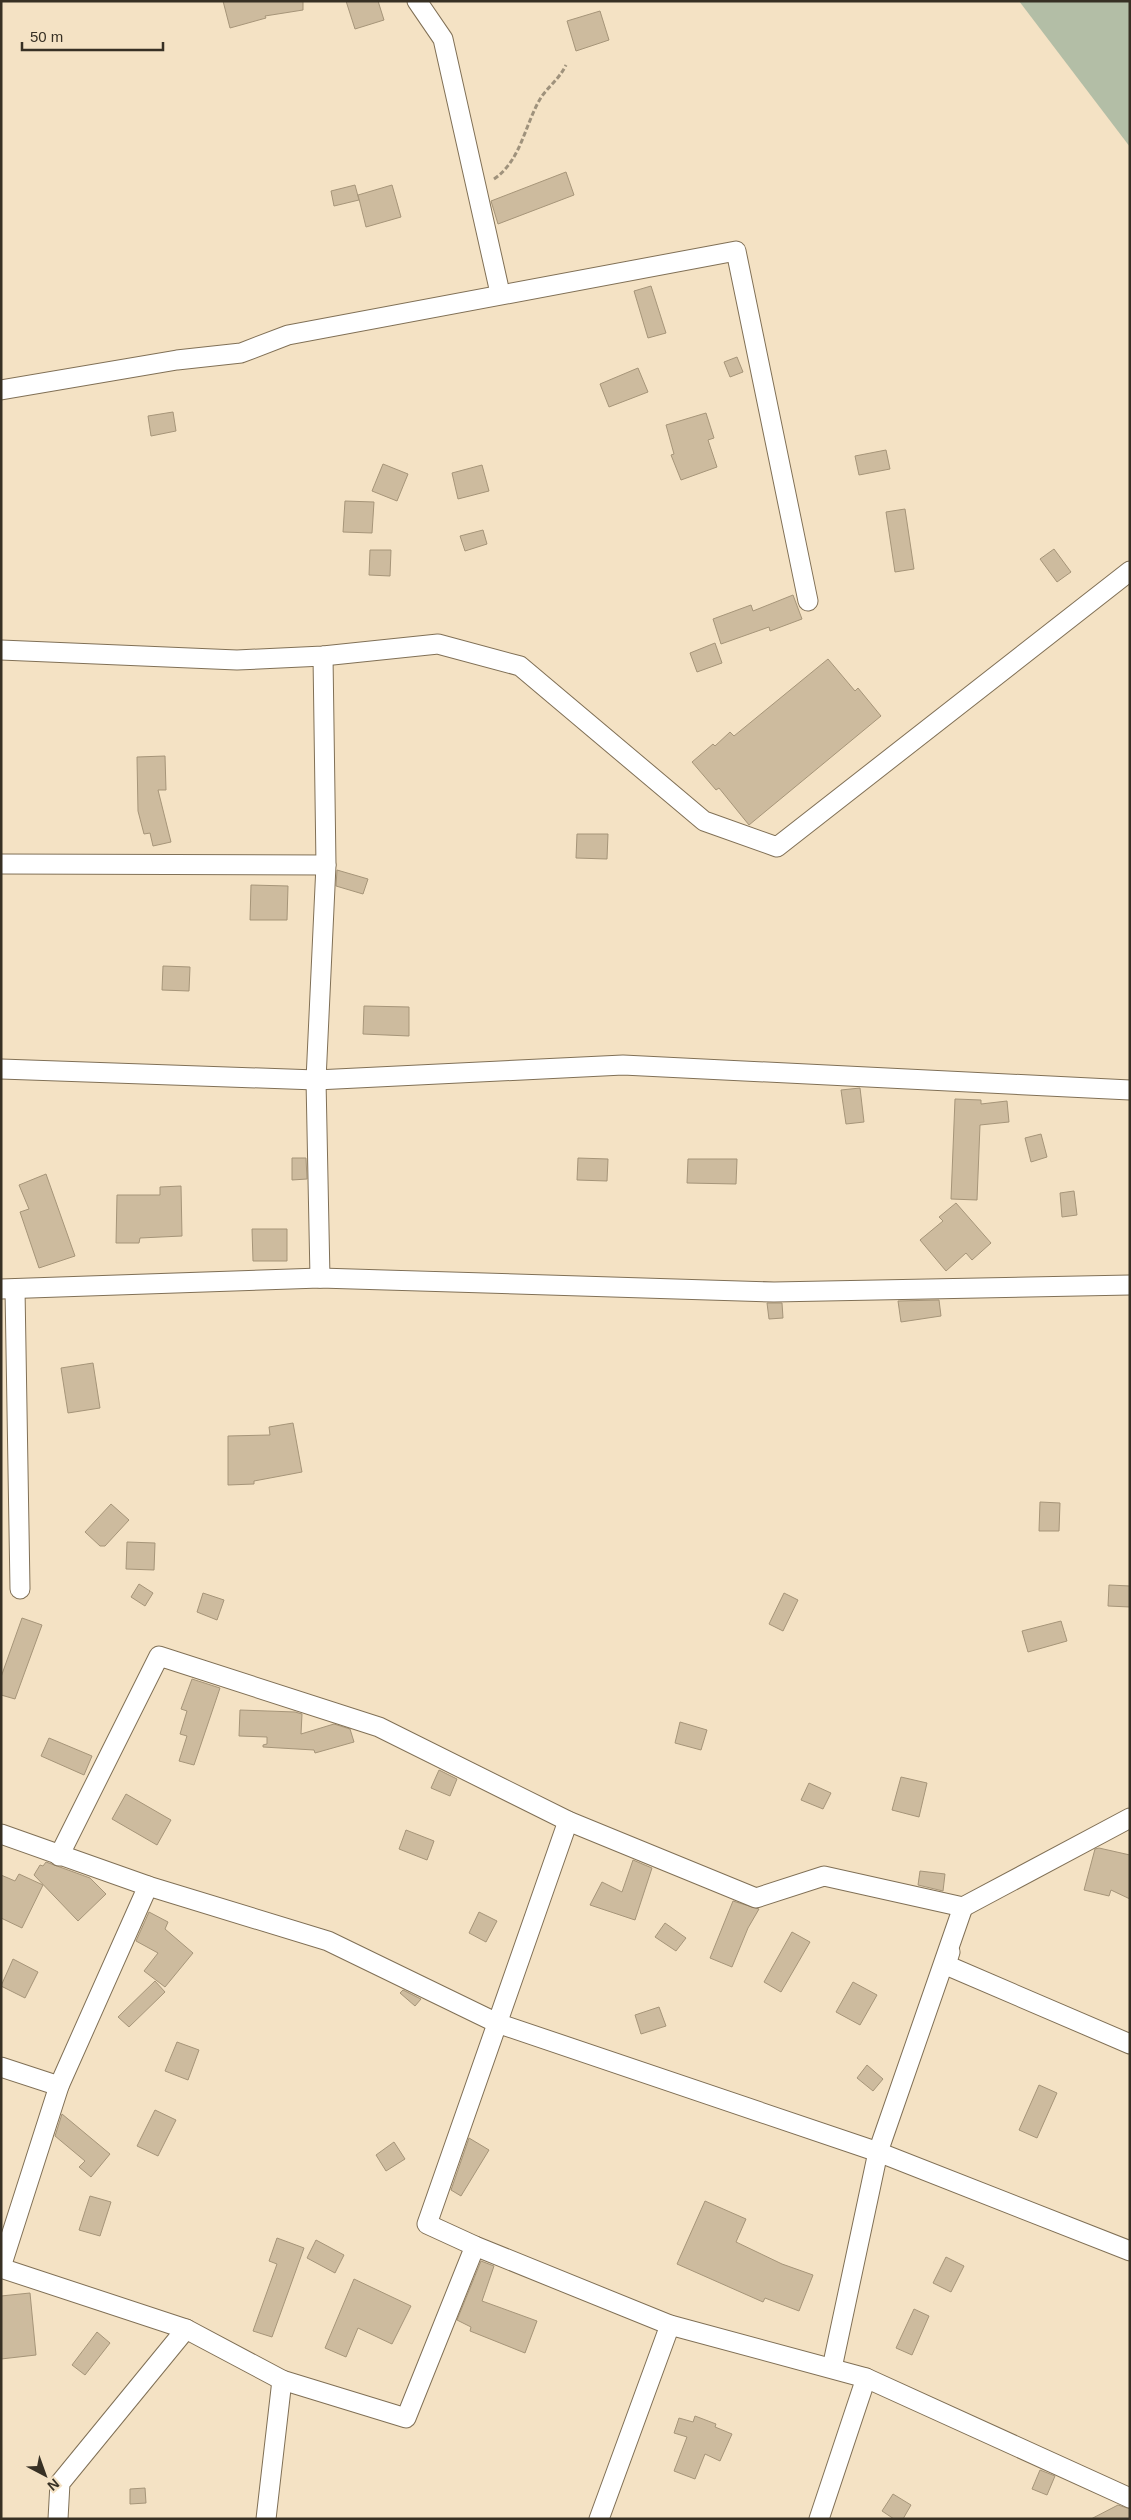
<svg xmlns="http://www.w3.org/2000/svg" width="1131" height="2520" font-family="Arial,sans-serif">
	<rect width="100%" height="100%" fill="#f4e2c4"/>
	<polygon fill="#b3bea6" points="1019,1 1130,1 1130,147"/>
	<g fill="#cdbb9e" stroke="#a69579">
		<polygon points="223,1 303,1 303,10 265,16 266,18 230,28"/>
		<polygon points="346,1 378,1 384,20 355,29"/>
		<polygon points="600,11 609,40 576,51 567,21"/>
		<polygon points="566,172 574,195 498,224 491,201"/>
		<polygon points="355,185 359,200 334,206 331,191"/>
		<polygon points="392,185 401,217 366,227 358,195"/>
		<polygon points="651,286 666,333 648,338 634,291"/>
		<polygon points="737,357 743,372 730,377 724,362"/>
		<polygon points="638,368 648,392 609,407 600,384"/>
		<polygon points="173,412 176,431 151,436 148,416"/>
		<polygon points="706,413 714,438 708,440 717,467 681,480 671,455 674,454 666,425"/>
		<polygon points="886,450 890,469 859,475 855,456"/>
		<polygon points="383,464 408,474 397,501 372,491"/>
		<polygon points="482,465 489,491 458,499 452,473"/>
		<polygon points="345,501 374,502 372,533 343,532"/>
		<polygon points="905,509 914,569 895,572 886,512"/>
		<polygon points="483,530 487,544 465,551 460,536"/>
		<polygon points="1054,549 1071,572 1057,582 1040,559"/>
		<polygon points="370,550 391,550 390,576 369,575"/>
		<polygon points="793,595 802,619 770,631 769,627 721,644 713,619 751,605 753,611"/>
		<polygon points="715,643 722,663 697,672 690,653"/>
		<polygon points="828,659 855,691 858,688 881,716 749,825 719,788 716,790 692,762 713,744 715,746 730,732 734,736"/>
		<polygon points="165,756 166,790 158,790 171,842 153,846 150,833 144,834 138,811 137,757"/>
		<polygon points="577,834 608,834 607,859 576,858"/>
		<polygon points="337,870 368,879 363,894 336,886"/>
		<polygon points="251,885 288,886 287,920 250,920"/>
		<polygon points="163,966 190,967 189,991 162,990"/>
		<polygon points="364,1006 409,1007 409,1036 363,1034"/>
		<polygon points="860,1088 864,1122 846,1124 841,1090"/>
		<polygon points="955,1099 981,1100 981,1104 1007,1101 1009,1122 980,1125 977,1200 951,1199"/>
		<polygon points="1041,1134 1047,1157 1031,1162 1025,1138"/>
		<polygon points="292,1158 306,1158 307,1179 292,1180"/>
		<polygon points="578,1158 608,1159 607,1181 577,1180"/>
		<polygon points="688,1159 737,1159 736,1184 687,1183"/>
		<polygon points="46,1174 75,1256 39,1268 20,1212 29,1209 19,1185"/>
		<polygon points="181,1186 182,1236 140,1238 139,1243 116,1243 117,1195 160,1195 160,1187"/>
		<polygon points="1074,1191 1077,1215 1062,1217 1060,1193"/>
		<polygon points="956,1203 991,1243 972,1260 966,1253 946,1271 920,1240 943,1221 939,1217"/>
		<polygon points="252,1229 287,1229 287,1261 253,1261"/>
		<polygon points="939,1300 941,1316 901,1322 898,1301"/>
		<polygon points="767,1303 782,1303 783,1318 769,1319"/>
		<polygon points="93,1363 100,1408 68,1413 61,1368"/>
		<polygon points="293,1423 302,1472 254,1481 254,1484 228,1485 228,1436 270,1435 269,1427"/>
		<polygon points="1040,1502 1060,1503 1059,1531 1039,1531"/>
		<polygon points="111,1504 129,1520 105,1546 100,1546 85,1532"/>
		<polygon points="127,1542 155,1543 154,1570 126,1569"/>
		<polygon points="139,1584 153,1593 145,1606 131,1597"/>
		<polygon points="1109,1585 1130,1586 1130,1607 1108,1606"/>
		<polygon points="203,1593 224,1600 217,1620 197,1612"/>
		<polygon points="784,1593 798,1600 783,1631 769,1624"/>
		<polygon points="22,1618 42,1625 15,1699 1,1695 1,1677"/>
		<polygon points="1061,1621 1067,1641 1028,1652 1022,1631"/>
		<polygon points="192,1679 220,1688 194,1765 179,1761 187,1736 180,1734 187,1711 181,1709"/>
		<polygon points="240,1710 295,1712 302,1714 301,1734 334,1724 350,1729 354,1742 315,1753 314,1750 263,1747 263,1745 267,1744 267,1737 239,1736"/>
		<polygon points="680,1722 707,1730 701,1750 675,1743"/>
		<polygon points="49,1738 92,1756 84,1775 41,1756"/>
		<polygon points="439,1770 457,1779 450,1796 431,1788"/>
		<polygon points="901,1777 927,1783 919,1817 892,1810"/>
		<polygon points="809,1783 831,1793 823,1809 801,1800"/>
		<polygon points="126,1794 171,1820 157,1845 112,1819"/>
		<polygon points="406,1830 434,1841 427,1860 399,1849"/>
		<polygon points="1099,1848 1130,1855 1130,1899 1111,1890 1109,1896 1084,1890 1095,1849"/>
		<polygon points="633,1860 652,1868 635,1920 590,1905 602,1882 622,1892"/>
		<polygon points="46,1862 90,1878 106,1894 78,1921 34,1875 40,1865 43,1866"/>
		<polygon points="920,1871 945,1874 943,1891 918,1885"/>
		<polygon points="19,1874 43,1885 22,1928 1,1918 1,1875 15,1881"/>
		<polygon points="733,1901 759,1909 748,1928 732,1967 710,1958"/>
		<polygon points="149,1912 168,1922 165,1929 193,1953 165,1987 144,1971 158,1953 136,1941"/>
		<polygon points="479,1912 497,1921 486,1942 469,1933"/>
		<polygon points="665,1923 686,1938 676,1951 655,1937"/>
		<polygon points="792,1932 810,1942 781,1992 764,1982"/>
		<polygon points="13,1959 38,1972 25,1998 1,1986"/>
		<polygon points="155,1981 165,1992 129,2027 118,2017"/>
		<polygon points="853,1982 877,1995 860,2025 836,2012"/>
		<polygon points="403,1990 421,1999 415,2006 400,1993"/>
		<polygon points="659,2007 666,2026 641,2034 635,2015"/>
		<polygon points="177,2042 199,2050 188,2080 165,2071"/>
		<polygon points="867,2065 883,2079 873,2091 857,2078"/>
		<polygon points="1039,2085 1057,2093 1037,2138 1019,2130"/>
		<polygon points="155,2110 176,2120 158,2156 137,2146"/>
		<polygon points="62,2114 110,2154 91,2177 79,2167 85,2161 55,2136"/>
		<polygon points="469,2138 489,2150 461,2196 451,2190"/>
		<polygon points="394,2142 405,2159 386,2171 376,2155"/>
		<polygon points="90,2196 111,2202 100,2236 79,2230"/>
		<polygon points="705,2201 746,2219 736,2242 782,2264 813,2275 799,2311 765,2298 763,2302 677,2264"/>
		<polygon points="277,2238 304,2248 272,2337 253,2331 277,2264 269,2261"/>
		<polygon points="316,2240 344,2255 335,2273 307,2258"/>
		<polygon points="946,2257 964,2266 951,2292 933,2283"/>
		<polygon points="481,2261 494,2266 482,2301 537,2321 525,2353 470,2331 471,2327 457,2320"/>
		<polygon points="354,2279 411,2306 392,2344 358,2328 346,2357 325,2348"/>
		<polygon points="30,2293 36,2355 1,2359 1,2296"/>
		<polygon points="914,2309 929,2316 912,2355 896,2348"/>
		<polygon points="97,2332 110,2343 85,2375 72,2365"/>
		<polygon points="695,2416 716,2424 715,2427 732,2434 720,2461 705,2454 695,2479 674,2471 687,2437 674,2433 679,2418 693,2422"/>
		<polygon points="1040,2470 1055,2476 1047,2495 1032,2489"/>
		<polygon points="145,2488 146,2503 130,2504 130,2489"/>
		<polygon points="893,2494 911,2505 903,2519 894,2519 882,2511"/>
		<polygon points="1118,2505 1130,2509 1130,2519 1091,2519"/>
	</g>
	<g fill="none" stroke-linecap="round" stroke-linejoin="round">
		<defs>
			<g id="street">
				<polyline points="417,1 443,39 500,293"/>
				<polyline points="1,390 177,360 241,353 288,335 736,251 808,601"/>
				<polyline points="1,650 237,660 323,656 438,644 520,666 704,821 777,847 1130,571"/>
				<polyline points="1,864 326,865"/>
				<polyline points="1,1069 316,1080 623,1065 1130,1090"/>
				<polyline points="320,1278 316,1080 326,865 323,656"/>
				<polyline points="1,1289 320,1278 774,1292 1130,1285"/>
				<polyline points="15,1289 20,1589"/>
				<polyline points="568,1821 427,2224 475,2246 670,2325 866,2378 1130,2498"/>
				<polyline points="1,1834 148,1886 328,1941 497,2023 878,2152 1130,2251"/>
				<polyline points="59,1856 159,1656 379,1727 568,1821 756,1898 824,1876 963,1907 1130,1818"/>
				<polyline points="950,1952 946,1965 1130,2044"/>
				<polyline points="1,2067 59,2086"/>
				<polyline points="1,2267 59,2086 148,1886"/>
				<polyline points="1,2268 186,2329 282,2380 406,2418 475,2246"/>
				<polyline points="832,2368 878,2152 963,1907"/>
				<polyline points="58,2519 60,2483 186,2329"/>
				<polyline points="266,2519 282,2380"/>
				<polyline points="599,2519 670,2325"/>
				<polyline points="819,2519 866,2378"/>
			</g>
		</defs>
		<use href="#street" stroke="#807056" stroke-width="21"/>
		<path stroke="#9f927c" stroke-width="3" stroke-dasharray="5 2.5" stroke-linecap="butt" d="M494 179C522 160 525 122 542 96 550 85 559 79 566 65"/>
		<use href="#street" stroke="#fff" stroke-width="19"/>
	</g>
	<rect width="1131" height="2520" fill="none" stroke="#373024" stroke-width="5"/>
	<g transform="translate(45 2475) rotate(139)" stroke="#f4e2c4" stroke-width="4" paint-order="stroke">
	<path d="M0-4L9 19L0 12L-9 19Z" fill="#373024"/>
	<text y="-8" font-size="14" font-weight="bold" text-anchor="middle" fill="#373024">N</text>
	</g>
	<path d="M22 42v8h141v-8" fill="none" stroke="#373024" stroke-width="2.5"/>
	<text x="30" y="42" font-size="15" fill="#373024" stroke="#f4e2c4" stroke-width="4" paint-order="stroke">50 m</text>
</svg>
